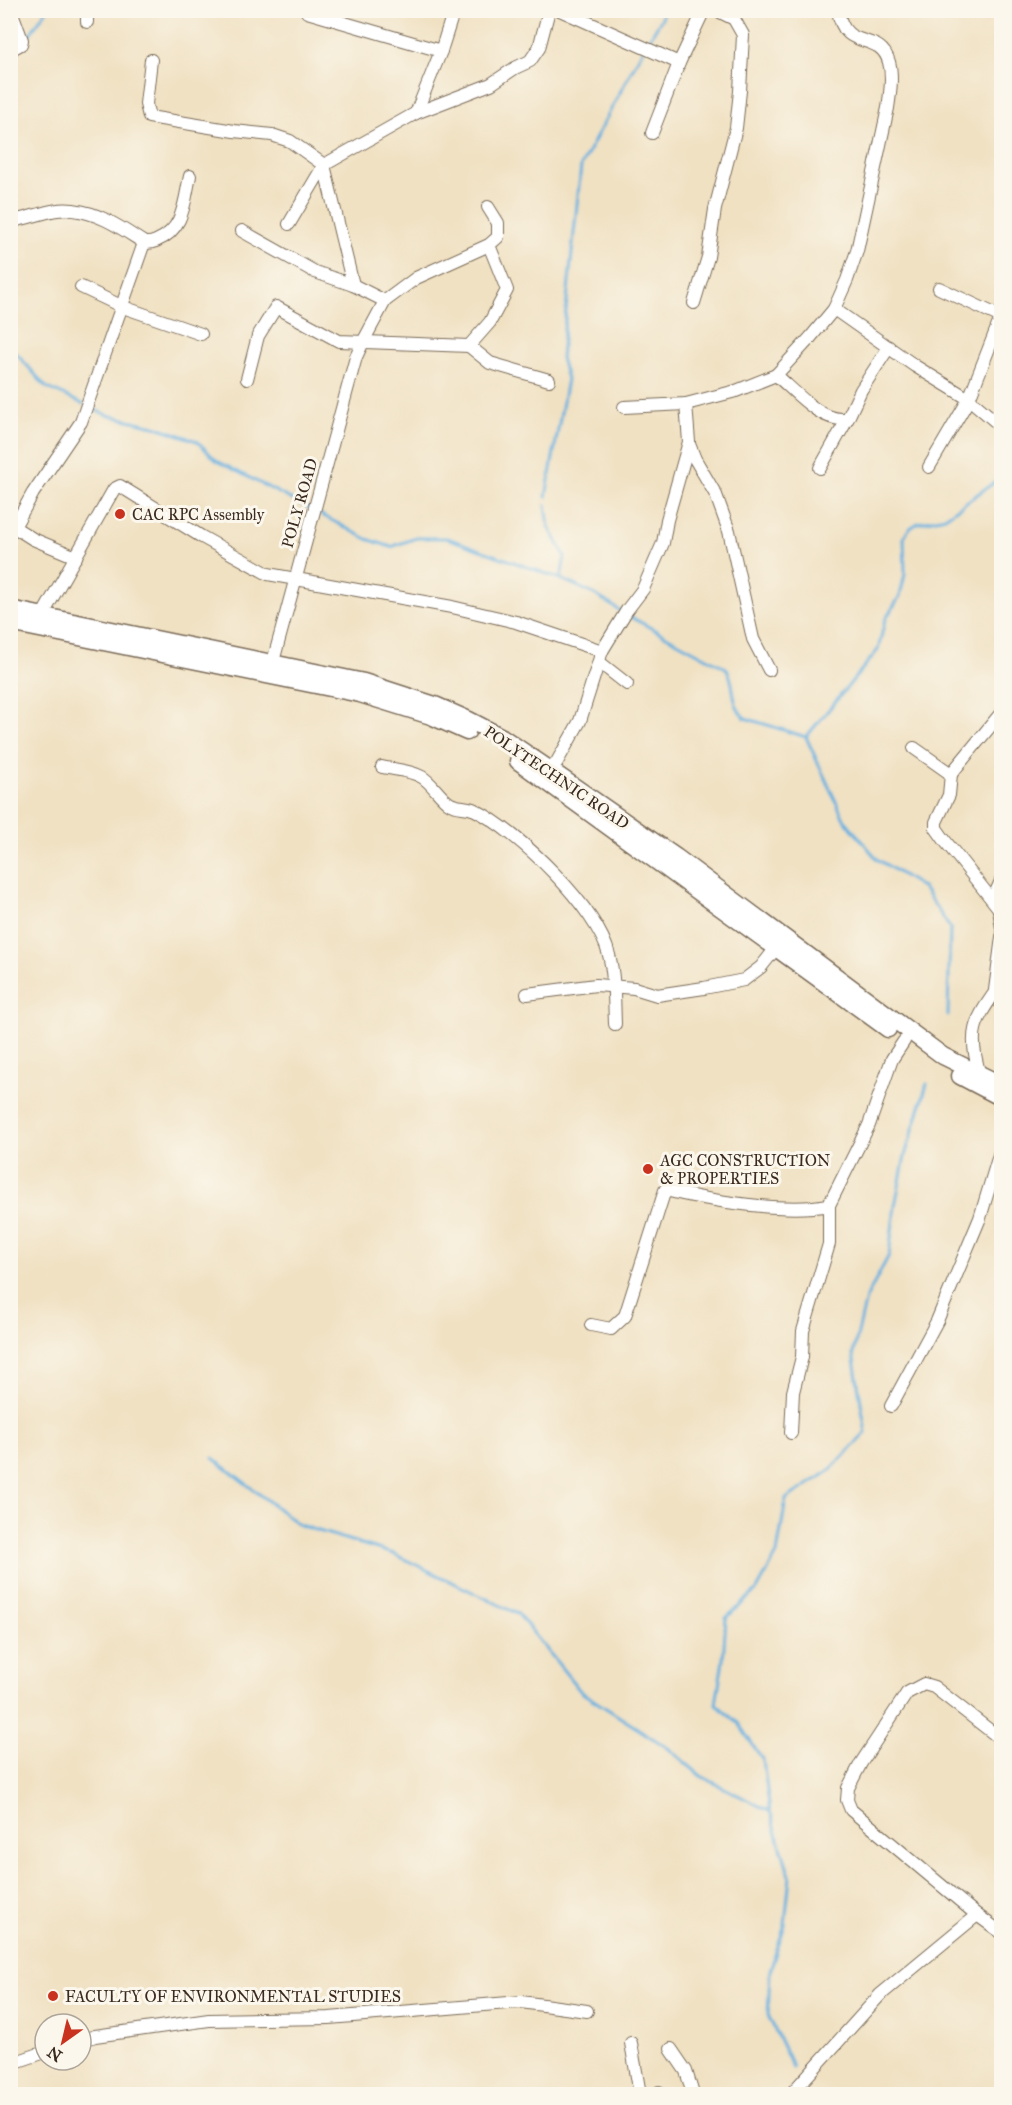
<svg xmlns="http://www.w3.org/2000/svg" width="1012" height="2105" font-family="'IM FELL Great Primer',serif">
	<rect width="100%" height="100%" fill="#fbf7ec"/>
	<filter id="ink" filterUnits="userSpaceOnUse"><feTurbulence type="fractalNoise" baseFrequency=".0167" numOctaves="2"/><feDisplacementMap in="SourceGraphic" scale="12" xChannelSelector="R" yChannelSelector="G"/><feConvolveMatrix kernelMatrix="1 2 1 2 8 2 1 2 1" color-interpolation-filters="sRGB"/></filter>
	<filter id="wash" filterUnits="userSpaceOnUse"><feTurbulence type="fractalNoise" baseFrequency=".008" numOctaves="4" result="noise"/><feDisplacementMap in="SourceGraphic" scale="24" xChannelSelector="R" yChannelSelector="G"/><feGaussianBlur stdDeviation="1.35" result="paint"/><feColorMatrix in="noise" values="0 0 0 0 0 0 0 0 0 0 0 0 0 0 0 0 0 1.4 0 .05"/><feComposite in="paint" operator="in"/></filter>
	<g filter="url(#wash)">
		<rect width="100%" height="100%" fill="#f0e1c2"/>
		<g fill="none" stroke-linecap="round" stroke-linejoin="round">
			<g stroke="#68b0df" stroke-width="3">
				<polyline points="27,38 47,10"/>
				<polyline points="645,46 662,18 662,10"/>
				<polyline points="10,73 18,51"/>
				<polyline points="10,346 46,387 83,404"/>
				<polyline points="89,407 107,415 154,426 197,441 217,461 312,510"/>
				<polyline points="546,497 567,379 561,358 581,166 642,51"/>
				<polyline points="546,505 549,527 565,556 561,579"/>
				<polyline points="318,513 367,539 391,547 416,538 447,538 561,579 594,594 622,612"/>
				<path d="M627 615 726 668C737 684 729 704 745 718L806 737 844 819 877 859 923 888 950 928 948 1015"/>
				<polyline points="806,737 878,650 885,620 900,596 905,574 904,537 909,529 918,523 945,517 1002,477"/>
				<polyline points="213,1458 299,1525 394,1554 518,1614 581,1692 668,1748 701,1776 769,1811"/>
				<polyline points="793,2068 768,2015 770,1971 785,1924 790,1876 770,1811 763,1760 738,1723 716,1704 723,1660 726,1618 757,1590 777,1554 786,1499 828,1472 866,1433 853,1354 866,1299 889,1255 895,1206 905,1156 927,1084"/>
			</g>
		</g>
	</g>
	<g filter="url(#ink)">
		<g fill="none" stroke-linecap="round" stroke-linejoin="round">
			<defs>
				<g id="minor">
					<polyline points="87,10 87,22"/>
					<polyline points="560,10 679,63"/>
					<polyline points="307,12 441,51"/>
					<polyline points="10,50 21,44 22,40 11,10"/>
					<polyline points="151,60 146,104 149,117 234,131 272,135 290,141 324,165 353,285"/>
					<polyline points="416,113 441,51 454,10"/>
					<polyline points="652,133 679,63 704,10"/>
					<path d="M10 221C32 219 50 207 73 210 100 213 121 228 143 242 147 244 151 243 156 241 184 230 184 203 190 176"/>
					<polyline points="289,224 324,165 416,113 491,84 515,68 530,61 539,48 549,10"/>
					<polyline points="242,231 315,272 353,285 385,301"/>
					<polyline points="81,287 123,307 201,334"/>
					<polyline points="939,288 1001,317"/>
					<polyline points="694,303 708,257 715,209 736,128 740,91 743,35 734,19 716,10"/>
					<polyline points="834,309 915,366 969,399 1002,427"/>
					<polyline points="469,346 490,322 507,290 489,245"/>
					<path d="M776 375C794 390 823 425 848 418L861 390 889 347"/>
					<polyline points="247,379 258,336 276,307 339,341 469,346 490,363 549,380"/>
					<path d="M624 407 686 404 736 391 776 375 810 338 834 309 847 280 857 251 888 108C890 94 893 76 889 62 879 29 844 54 838 10"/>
					<polyline points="689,444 695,459 716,495 729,531 753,639 769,670"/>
					<polyline points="929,467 969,399 1002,315"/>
					<polyline points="820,468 848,418"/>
					<polyline points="76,557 33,539 14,527 33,493 81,422 144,243"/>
					<polyline points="42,616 114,489 120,486 202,537 268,574 452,607 516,622 602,651"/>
					<polyline points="599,662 627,684"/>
					<polyline points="271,669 356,357 364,340 385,301 416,278 489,245 498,237 498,223 488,207"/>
					<polyline points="914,748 951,774"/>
					<path d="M382 767C396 770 410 770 422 777 432 783 439 796 449 803 456 808 467 806 475 810 519 832 597 908 609 955 615 978 614 1001 615 1024"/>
					<polyline points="549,776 580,721 602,651 627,610 643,589 663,543 667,520 689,442 686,404"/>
					<polyline points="1002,879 996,892 1002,928"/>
					<polyline points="997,906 946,842 936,828 936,822 949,795 951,774 1002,712"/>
					<polyline points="995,990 1002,937"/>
					<polyline points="527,994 596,985 634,988 657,995 704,988 744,980 761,967 776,948"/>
					<path d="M980 1075C966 1029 976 1020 1002 982"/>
					<path d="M591 1325 611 1329 625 1316 665 1190C709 1201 785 1213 829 1205"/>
					<polyline points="891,1406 937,1321 980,1218 1002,1145"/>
					<polyline points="791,1433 793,1392 802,1357 803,1331 829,1244 829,1205 869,1125 892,1059 904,1041"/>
					<polyline points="977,1915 1002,1933"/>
					<polyline points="81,2041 95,2036 209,2020 329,2018 521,2002 587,2011"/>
					<polyline points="631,2043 640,2094"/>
					<polyline points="671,2049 686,2071 693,2094"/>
					<polyline points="10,2064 45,2052"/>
					<polyline points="659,2092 659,2094"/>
					<polyline points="791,2094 880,1995 977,1915 851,1810 847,1800 848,1788 861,1763 907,1693 924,1684 934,1687 1002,1740"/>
				</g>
				<g id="major">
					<polyline points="10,609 364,682 435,705 469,720 502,737 552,771 676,857 943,1056 1002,1085"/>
					<polyline points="10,623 360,694 431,716 467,732"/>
					<polyline points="518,761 888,1029"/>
					<polyline points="960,1076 1002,1098"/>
				</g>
			</defs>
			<use href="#minor" stroke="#7a6a57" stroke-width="14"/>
			<use href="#major" stroke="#7a6a57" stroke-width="19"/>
			<use href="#minor" stroke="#fff" stroke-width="12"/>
			<use href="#major" stroke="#fff" stroke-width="16"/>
		</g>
	</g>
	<g fill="#c8321e" stroke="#fbf7ec" stroke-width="2">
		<circle cx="120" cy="514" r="6"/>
		<circle cx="648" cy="1169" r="6"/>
		<circle cx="53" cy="1996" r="6"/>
	</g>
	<g text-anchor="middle" stroke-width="6" stroke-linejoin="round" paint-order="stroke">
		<g font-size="16" fill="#3b2a1e" stroke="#fbf7ec">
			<text transform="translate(299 503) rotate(-74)" y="6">POLY ROAD</text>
			<text transform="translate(557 777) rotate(34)" y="6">POLYTECHNIC ROAD</text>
		</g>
		<g font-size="16" fill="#3b2a1e" stroke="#fbf7ec" text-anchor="start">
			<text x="132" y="520">CAC RPC Assembly</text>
			<text x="660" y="1166">AGC CONSTRUCTION<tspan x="660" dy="18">&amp; PROPERTIES</tspan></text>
			<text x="65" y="2002">FACULTY OF ENVIRONMENTAL STUDIES</text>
		</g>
	</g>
	<rect width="1012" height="2105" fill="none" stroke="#fbf7ec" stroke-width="36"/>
	<g transform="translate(63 2042) rotate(214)"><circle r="28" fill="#fbf7ec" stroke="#aea59a" stroke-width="1.5"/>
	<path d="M0-4.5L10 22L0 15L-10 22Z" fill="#c8321e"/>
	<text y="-9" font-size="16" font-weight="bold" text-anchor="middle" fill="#3b2a1e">N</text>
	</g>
</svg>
